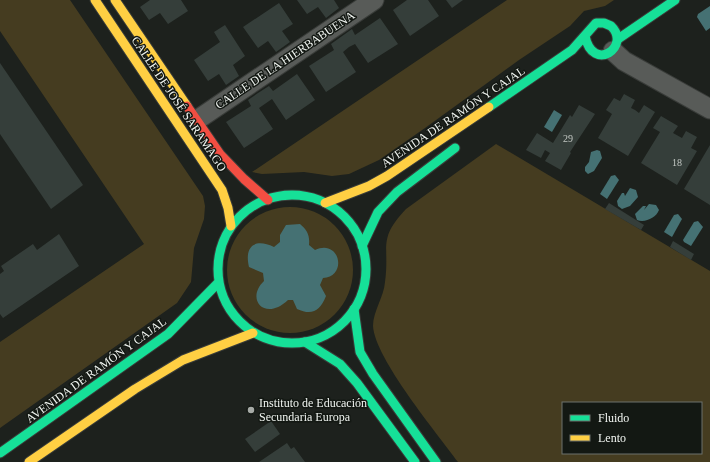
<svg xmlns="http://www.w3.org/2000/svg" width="710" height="462" font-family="Georgia,serif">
	<rect width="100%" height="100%" fill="#1d211d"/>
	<g fill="#453c20" fill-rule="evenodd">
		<polygon points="0,0 70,0 203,196 205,206 204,219 194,248 191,282 177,303 0,428 0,342 144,244 0,31"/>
		<polygon points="507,0 614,0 605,6 584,11 570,26 519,60 425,128 379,160 349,174 332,176 304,172 262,174 252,172"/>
		<path d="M496 144 710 271V462H458C437 433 375 359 373 326 373 311 384 297 385 282 390 245 377 240 406 209ZM563 403H701V453H563Z"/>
		<circle cx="290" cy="270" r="63"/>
	</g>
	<g fill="#457173">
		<polygon points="710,6 710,28 706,31 697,17 698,14"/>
		<polygon points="554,110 562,115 552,132 544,127"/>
		<polygon points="597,150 600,151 602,158 594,171 588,174 585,171 585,167 589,162 591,152"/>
		<polygon points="615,175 619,180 607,199 600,194 611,176"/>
		<polygon points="630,188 636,190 638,197 630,206 622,209 618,206 617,201 622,193 624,193 625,196"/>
		<path d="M649 204 656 205 659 210C656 218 645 223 637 220L635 214 643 206H646L644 210Z"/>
		<polygon points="678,214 682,219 672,237 664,232 674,215"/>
		<polygon points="698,221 703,227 691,246 684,242 683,240 694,222"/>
		<path d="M300 224C307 230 310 235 309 245L315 250C340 238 348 277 323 278L320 285 326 296C320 311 312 316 297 309L293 300H288C265 322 245 299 264 281L263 273 249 267C244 246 255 238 274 247L280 242V235L286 225Z"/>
	</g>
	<g fill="#353e3a">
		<polygon points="150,0 181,0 188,11 168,24 160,13 149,20 140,7"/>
		<polygon points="297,0 334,0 339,8 326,18 318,7 307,14"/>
		<polygon points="407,0 428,0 439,16 410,36 393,10"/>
		<polygon points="446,0 463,0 452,8"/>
		<polygon points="279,3 293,24 282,31 290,42 276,52 268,41 258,48 243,27"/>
		<polygon points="380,18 398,44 368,63 355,44 349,47 343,52 356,72 326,92 309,66 334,50 331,44 352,29 355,35"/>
		<polygon points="225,25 245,56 233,65 239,76 226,85 219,74 208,81 194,60 220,42 214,32"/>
		<polygon points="0,63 83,185 51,209 0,134"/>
		<polygon points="297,74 315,100 286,120 272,99 259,108 273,129 244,148 226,122 251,106 248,100 258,93 269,86 273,91"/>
		<polygon points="624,94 635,100 631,108 635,110 639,113 644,105 655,112 628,156 598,138 612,114 606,110 614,98 620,101"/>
		<polygon points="579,105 595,114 570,152 571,153 561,170 545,161 550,153 545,150 541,158 526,150 537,133 553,143 570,115 572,117"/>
		<polygon points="661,116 678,126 673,133 682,138 686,131 697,137 691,148 697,151 677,185 641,163 660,132 653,128"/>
		<polygon points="710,145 710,205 684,189"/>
		<polygon points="609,203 644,225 641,230 605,209"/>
		<polygon points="59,234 79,266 3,318 0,314 0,274 4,271 1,266 33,244 37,250"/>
		<polygon points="673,241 694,254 691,260 670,247"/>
		<polygon points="271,421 280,434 255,452 245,439"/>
		<polygon points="287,443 291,449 294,447 305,462 259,462"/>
	</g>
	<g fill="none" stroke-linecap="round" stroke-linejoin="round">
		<defs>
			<g id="street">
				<polyline points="613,51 624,61 710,109"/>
				<polyline points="197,120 374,0"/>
			</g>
			<g id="fast">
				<polyline points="618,39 675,0"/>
				<path d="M489 107 572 50 596 23H604L611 26C632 46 593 74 585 36"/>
				<circle cx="292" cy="269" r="74"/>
				<polyline points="362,246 378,212 397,192 455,148"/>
				<polyline points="354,309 360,352 373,374 436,462"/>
				<polyline points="305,342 340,364 357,383 415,462"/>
				<polyline points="0,453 168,334 217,284"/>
			</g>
			<g id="slow">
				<polyline points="95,0 222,190 228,208 231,226"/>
				<polyline points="115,0 187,106"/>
				<polyline points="325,203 369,186 387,176 489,107"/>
				<polyline points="29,462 135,389 183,360 253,333"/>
			</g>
			<polyline id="jam" points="187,106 220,154 244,179 268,200"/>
		</defs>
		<use href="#street" stroke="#393c39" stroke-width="21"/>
		<use href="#fast" stroke="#393c39" stroke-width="11"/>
		<use href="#slow" stroke="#393c39" stroke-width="11"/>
		<use href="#jam" stroke="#393c39" stroke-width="11"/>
		<use href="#street" stroke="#585b58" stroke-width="19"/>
		<use href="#fast" stroke="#16e098" stroke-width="9"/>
		<use href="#slow" stroke="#ffcf43" stroke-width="9"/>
		<use href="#jam" stroke="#f24e42" stroke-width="9"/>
	</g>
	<circle fill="#a7aba7" stroke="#131813" stroke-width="1.5" cx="251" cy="410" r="4"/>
	<g text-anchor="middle" stroke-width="3" stroke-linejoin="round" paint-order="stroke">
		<g font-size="10" fill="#c2c7c3">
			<text x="568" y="142">29</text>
			<text x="677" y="166">18</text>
		</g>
		<g font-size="12" fill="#f1f5f1" stroke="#131813">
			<text transform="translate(285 60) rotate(-34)" y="4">CALLE DE LA HIERBABUENA</text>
			<text transform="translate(179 104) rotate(56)" y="4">CALLE DE JOSÉ SARAMAGO</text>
			<text transform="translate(453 117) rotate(-34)" y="4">AVENIDA DE RAMÓN Y CAJAL</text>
			<text transform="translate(96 370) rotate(-36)" y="4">AVENIDA DE RAMÓN Y CAJAL</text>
		</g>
		<g font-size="12" fill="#f1f5f1" stroke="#131813" text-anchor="start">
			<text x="259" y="407">Instituto de Educación<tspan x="259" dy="14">Secundaria Europa</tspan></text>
		</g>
	</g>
	<rect x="562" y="402" width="140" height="52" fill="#131813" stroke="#6c706c"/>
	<rect x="570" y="415" width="20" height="6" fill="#16e098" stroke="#6c706c"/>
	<text x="598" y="422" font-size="12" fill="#f1f5f1">Fluido</text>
	<rect x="570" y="435" width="20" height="6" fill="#ffcf43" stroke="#6c706c"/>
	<text x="598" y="442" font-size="12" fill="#f1f5f1">Lento</text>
</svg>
